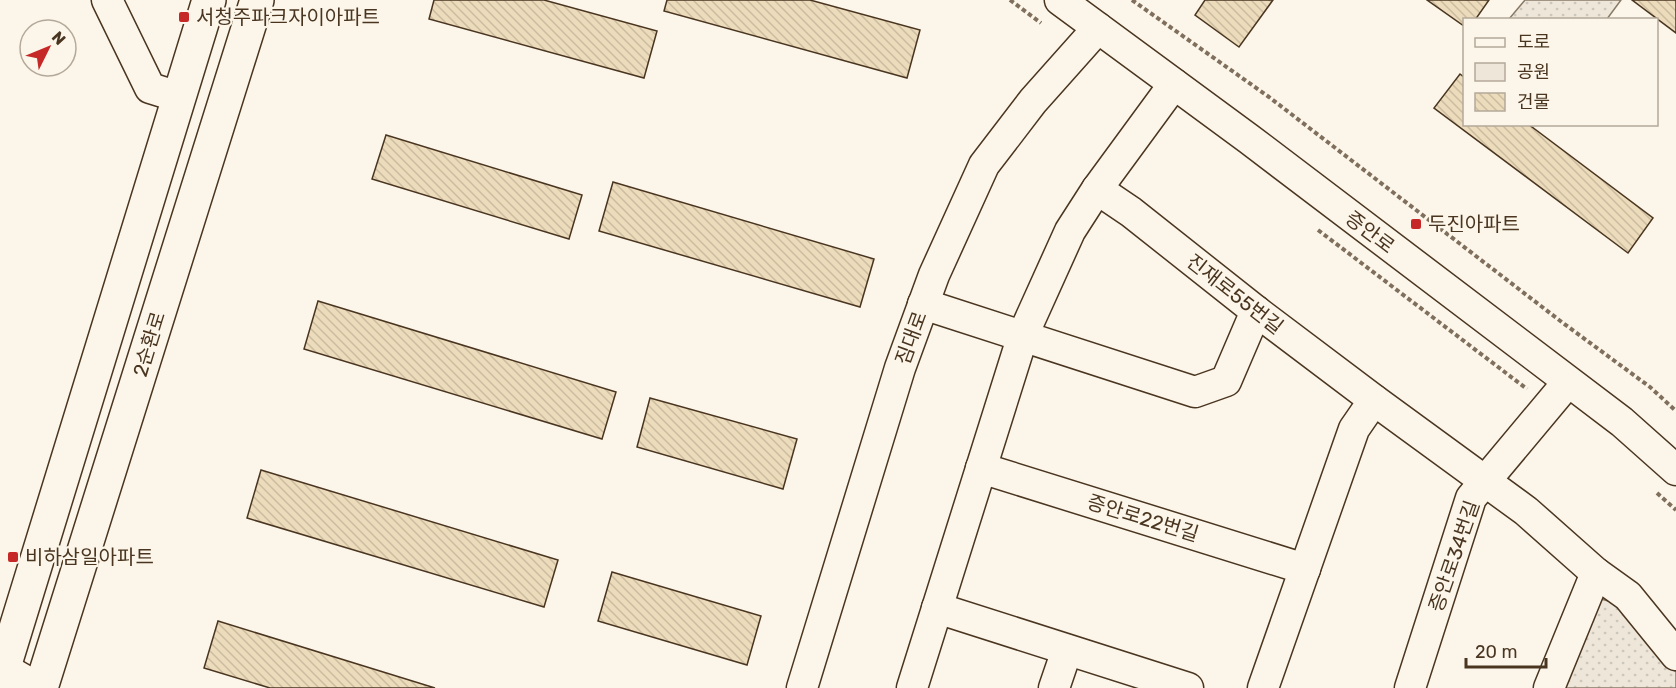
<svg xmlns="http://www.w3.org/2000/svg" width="1676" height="688" font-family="Rubik,'Noto Sans KR',sans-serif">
	<defs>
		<pattern id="green-dots" width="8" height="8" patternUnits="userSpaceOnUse" patternTransform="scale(1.5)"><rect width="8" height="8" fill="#ede6d9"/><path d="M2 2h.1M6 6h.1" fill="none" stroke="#cdc6ba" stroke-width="1.8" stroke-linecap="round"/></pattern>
		<pattern id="building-back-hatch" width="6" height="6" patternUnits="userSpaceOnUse" patternTransform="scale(1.5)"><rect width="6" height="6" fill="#ecdcbc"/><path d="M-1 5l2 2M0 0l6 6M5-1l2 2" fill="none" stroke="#ccbda1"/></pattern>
	</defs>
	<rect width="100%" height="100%" fill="#fbf6e9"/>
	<g fill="url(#green-dots)" stroke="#887966" stroke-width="1.5">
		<polygon points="1525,0 1621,0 1607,19 1509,19"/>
		<polygon points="1597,598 1620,604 1676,672 1676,688 1563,688"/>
	</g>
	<g fill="url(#building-back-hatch)" stroke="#4a3520" stroke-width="1.5">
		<polygon points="434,0 544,0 657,31 644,78 429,19"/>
		<polygon points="667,0 810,0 920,30 907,78 664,11"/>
		<polygon points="1205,0 1273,0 1239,47 1195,15"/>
		<polygon points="1427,0 1489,0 1475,20 1464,20 1464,26"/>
		<polygon points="1632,0 1676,0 1676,33"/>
		<polygon points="1460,74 1464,77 1464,124 1528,124 1653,218 1628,253 1434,108"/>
		<polygon points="386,135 582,195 569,239 372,179"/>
		<polygon points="613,182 874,259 860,307 599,231"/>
		<polygon points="318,301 616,392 602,439 304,349"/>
		<polygon points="650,398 797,439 783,489 637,447"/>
		<polygon points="261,470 558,560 544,607 247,518"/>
		<polygon points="612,572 761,616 747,665 598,621"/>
		<polygon points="218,621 435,688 270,688 204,668"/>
	</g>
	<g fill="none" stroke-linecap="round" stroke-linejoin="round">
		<defs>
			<g id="minor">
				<polyline points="107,0 150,88 179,97"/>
				<polyline points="1060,0 1249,139 1622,422 1676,470"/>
				<polyline points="1097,189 1131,212 1256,311 1374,400 1526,511 1596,573 1628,596 1676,655"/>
				<polyline points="923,304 1195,392 1226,381 1256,311"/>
				<polyline points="981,468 1305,569"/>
				<polyline points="937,608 1188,688"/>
				<polyline points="0,666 38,688"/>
				<polyline points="802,688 900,368 934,275 984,165 1033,101 1098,28"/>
				<polyline points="912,688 1023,335 1070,231 1097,189 1174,84"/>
				<polyline points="1054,688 1067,650"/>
				<polyline points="1263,688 1354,429 1374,400"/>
				<polyline points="1410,688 1471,498 1568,382"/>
				<polyline points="1549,688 1596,573"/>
			</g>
			<g id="major">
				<polyline points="0,680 209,0"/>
				<polyline points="41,688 257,0"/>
			</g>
		</defs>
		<use href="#minor" stroke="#4a3520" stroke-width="33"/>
		<use href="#major" stroke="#4a3520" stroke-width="36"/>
		<g stroke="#7f6f5c" stroke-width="4" stroke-dasharray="4.5 3" stroke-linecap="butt">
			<polyline points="1010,0 1041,23"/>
			<polyline points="1132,0 1269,97 1563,323 1650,387 1676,411"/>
			<polyline points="1318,230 1527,389"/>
			<polyline points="1657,493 1676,510"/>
		</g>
		<use href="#minor" stroke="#fbf6e9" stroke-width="30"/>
		<use href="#major" stroke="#fbf6e9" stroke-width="33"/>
	</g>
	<g fill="#c62828" stroke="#fbf6e9" stroke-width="2">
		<rect x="178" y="11" width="12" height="12" rx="3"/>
		<rect x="1410" y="218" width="12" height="12" rx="3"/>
		<rect x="7" y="551" width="12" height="12" rx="3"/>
	</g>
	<g text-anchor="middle" stroke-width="4.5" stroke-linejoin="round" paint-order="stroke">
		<g font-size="20" fill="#4a3520" stroke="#fbf6e9" text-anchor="start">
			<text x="196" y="24">서청주파크자이아파트</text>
			<text x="1428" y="231">두진아파트</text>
			<text x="25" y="564">비하삼일아파트</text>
		</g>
		<g font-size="20" fill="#4a3520" stroke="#fbf6e9">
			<text transform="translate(1370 232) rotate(37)" y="7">증안로</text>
			<text transform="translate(1235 294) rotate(38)" y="7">진재로55번길</text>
			<text transform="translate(911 338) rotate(-70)" y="7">짐대로</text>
			<text transform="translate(149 344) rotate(-73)" y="7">2순환로</text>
			<text transform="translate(1143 518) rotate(17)" y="7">증안로22번길</text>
			<text transform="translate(1454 556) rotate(-71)" y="7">증안로34번길</text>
		</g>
	</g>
	<rect x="1463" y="18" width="195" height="108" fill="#fbf6e9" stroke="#b4a999" stroke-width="1.5"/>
	<rect x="1475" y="38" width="30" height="9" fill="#fbf6e9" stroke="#b4a999" stroke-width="1.5"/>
	<text x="1517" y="48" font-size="18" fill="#4a3520">도로</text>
	<rect x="1475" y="63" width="30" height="18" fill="#ede6d9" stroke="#b4a999" stroke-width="1.5"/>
	<text x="1517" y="78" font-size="18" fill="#4a3520">공원</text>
	<rect x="1475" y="93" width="30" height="18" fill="url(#building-back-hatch)" stroke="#b4a999" stroke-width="1.5"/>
	<text x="1517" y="108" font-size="18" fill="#4a3520">건물</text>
	<g transform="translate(48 48) rotate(47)"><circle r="28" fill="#fbf6e9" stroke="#b4a999" stroke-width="1.5"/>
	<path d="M0-4.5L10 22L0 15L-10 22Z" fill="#c62828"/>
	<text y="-9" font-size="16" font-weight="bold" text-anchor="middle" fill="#4a3520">N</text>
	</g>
	<path d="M1466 658v9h80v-9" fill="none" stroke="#4a3520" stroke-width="3"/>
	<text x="1475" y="658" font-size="18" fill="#4a3520" stroke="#fbf6e9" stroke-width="4.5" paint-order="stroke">20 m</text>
</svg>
